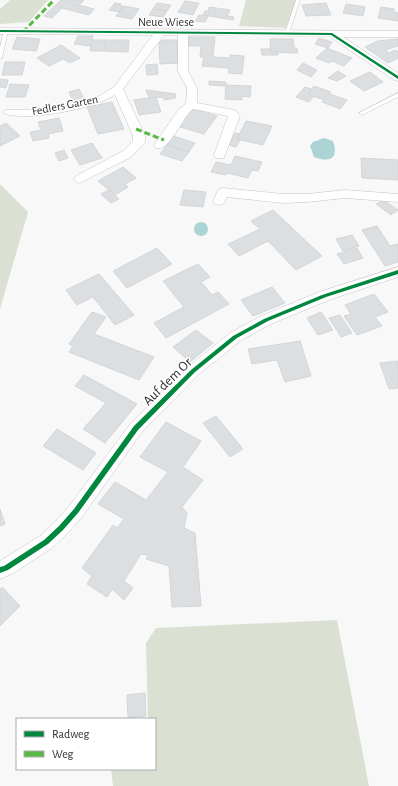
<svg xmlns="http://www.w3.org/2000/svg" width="398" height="786" font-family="'Alegreya Sans',sans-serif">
	<rect width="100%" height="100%" fill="#f8f8f8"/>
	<g fill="#dae1d2">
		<polygon points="10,0 48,0 29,22 0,24 0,9"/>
		<polygon points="246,0 296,0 286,28 239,26"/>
		<polygon points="0,184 28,212 0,309"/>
		<polygon points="337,620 369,786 113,786 111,769 155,769 155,719 148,719 146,643 156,628"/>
	</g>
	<g fill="#acd4d5">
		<path d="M324 138 333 141C339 159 330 163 314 157L310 146 313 142Z"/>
		<circle cx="201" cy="229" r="7"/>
	</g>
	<g fill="#dcdfe2" stroke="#d5d5d6">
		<polygon points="61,0 84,0 79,5 94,9 89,15 62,8 52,18 44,16"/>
		<polygon points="185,1 199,3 193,15 178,12"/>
		<polygon points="115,3 121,4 120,6 123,6 119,12 109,10"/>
		<polygon points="157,3 171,5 167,11 153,9"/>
		<polygon points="326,3 331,15 306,16 302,5"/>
		<polygon points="346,4 365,7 363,16 343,13"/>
		<polygon points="124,6 139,9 132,19 116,16"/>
		<polygon points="209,7 230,10 227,16 234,17 233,20 203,15 205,11 208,11"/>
		<polygon points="381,7 394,9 394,12 398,13 398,21 378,18"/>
		<polygon points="153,9 167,11 163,17 149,15"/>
		<polygon points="199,15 208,16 205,22 195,21"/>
		<polygon points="78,36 93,36 91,46 74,44"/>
		<polygon points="17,37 40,39 36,51 12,49"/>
		<polygon points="189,37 215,37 213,57 230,58 230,55 244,56 242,74 228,73 229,68 202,66 204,57 200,57 201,46 188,46"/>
		<polygon points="319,38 332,42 328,48 315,44"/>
		<polygon points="270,39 293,39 294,48 297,48 298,53 271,52"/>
		<polygon points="398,39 398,46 385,50 389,53 395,50 398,52 398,58 388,63 365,47 378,41"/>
		<polygon points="92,40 106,40 104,51 90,51"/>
		<polygon points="106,40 129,40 128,52 104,51"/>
		<polygon points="162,40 177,40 178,63 160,64 159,43"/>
		<polygon points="61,45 80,58 70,63 63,59 49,66 37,58"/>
		<polygon points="327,48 352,58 344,66 332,61 329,63 316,58"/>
		<polygon points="261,49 271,49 271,52 278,52 278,55 262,55"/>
		<polygon points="5,62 25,62 22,75 2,75"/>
		<polygon points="303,63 317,70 311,77 297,70"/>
		<polygon points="157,64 158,74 147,75 146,65"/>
		<polygon points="338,71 346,76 337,81 328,78"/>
		<polygon points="370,72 383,82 364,91 350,81"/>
		<polygon points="0,79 8,80 6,88 0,87"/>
		<polygon points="209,81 226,82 225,86 209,85"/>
		<polygon points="10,84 29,85 25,97 6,97"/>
		<polygon points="226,85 251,86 250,97 242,96 242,100 225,99"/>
		<polygon points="314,86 331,92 324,100 308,94"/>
		<polygon points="305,87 311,89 308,94 314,96 309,102 296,97"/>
		<polygon points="79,89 84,99 73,101 69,92"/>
		<polygon points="146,90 176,94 175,98 164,100 163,97 149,98"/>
		<polygon points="329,94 347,100 340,109 322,102"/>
		<polygon points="156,97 161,112 139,115 134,100"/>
		<polygon points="112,102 124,129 98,134 87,107"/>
		<polygon points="193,109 217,116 204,134 180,127 185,121 182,120 186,115 188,116"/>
		<polygon points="59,118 63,131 48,134 49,138 33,141 30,132 41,130 38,122"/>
		<polygon points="246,121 272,126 263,145 237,139"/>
		<polygon points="6,123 20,136 0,146 0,126"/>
		<polygon points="235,133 240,134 237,139 240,140 236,147 229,145"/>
		<polygon points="173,136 195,143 189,152 167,145"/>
		<polygon points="92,143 102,158 80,165 71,150"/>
		<polygon points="167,145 189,152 182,161 160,154"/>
		<polygon points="64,150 68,158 59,161 55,153"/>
		<polygon points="235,156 262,162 258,171 252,170 248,178 227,173 226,175 211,172 216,162 231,165"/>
		<polygon points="361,158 398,160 398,180 362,178"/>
		<polygon points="123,167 136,178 125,184 128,187 115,195 98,181"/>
		<polygon points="109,190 115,195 119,199 111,203 101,194"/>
		<polygon points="184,190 206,192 203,207 180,205"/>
		<polygon points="384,200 398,210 391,215 376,204"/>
		<polygon points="273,210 322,256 296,270 268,241 239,256 228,244 260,229 251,221"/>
		<polygon points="377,226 390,246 398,244 398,262 385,266 362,230"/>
		<polygon points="352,235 359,246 343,251 336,239"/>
		<polygon points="157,248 172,264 127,288 113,271"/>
		<polygon points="357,248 363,258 344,264 337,254"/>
		<polygon points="198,264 210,277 201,282 212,295 218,292 229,304 166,338 154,323 184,307 163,281"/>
		<polygon points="99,274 134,315 115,325 93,297 77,305 66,290"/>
		<polygon points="272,287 285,303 253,316 241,300"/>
		<polygon points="374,294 388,312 375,317 382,326 357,335 344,316 351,314 345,305"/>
		<polygon points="92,312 106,317 94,334 154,357 139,380 69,352 73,346 69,344"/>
		<polygon points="321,312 333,330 318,335 307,318"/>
		<polygon points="340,315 352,333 341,337 329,318"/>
		<polygon points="196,330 213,343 190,362 173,347"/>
		<polygon points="300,341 311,376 285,382 277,360 252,364 248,349"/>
		<polygon points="398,361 398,388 389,389 380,363"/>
		<polygon points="84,375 137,404 105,443 83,429 106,403 75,386"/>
		<polygon points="216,416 243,449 230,457 203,423"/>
		<polygon points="166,422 201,441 183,467 203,480 182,507 187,513 184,528 195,533 201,606 172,607 169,566 146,559 148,555 141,554 124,581 133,588 124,600 112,589 107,597 87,584 92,576 82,568 113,525 117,528 124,519 98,504 115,482 146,500 168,472 140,457"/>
		<polygon points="57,429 96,453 83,470 43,446"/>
		<polygon points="0,509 5,524 0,526"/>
		<polygon points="2,587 20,606 0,626 0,590"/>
		<polygon points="145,693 146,716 128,718 127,695"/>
	</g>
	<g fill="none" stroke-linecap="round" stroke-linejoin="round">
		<defs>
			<g id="lane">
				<polygon points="296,0 300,0 289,33 285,34 285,33"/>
				<polygon points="4,30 8,31 2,58 0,59 0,47"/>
				<polygon points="398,93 398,97 362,115 359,113"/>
			</g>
			<g id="street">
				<path d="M0 28 398 31V37H343L398 73V81L394 80 329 36 188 35V71L197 88V103L235 110 240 116 224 158H216L214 155 228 116 193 109C182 117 170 152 156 148L154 145 179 109 186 104 187 88 178 71V35H164L123 89 145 136V142L131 157 80 183 76 182 74 179 76 176 123 151 133 141V136L115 95C93 109 30 121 5 114L3 112 5 110H32L82 101 99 96 114 87 153 35 0 34Z"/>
				<polygon points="223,188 283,194 307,194 345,190 398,194 398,202 345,198 307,202 283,203 227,197 223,204 219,205 215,204 213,201 219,189"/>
				<polygon points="398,267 398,277 329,300 271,324 240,341 198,375 141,433 82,517 67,534 52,548 12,574 0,579 0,561 40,536 55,522 70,505 131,423 188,367 230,333 261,316 319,292"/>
			</g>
		</defs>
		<use href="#lane" stroke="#c5c5c6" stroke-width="1"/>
		<use href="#street" stroke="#c5c5c6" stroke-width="1"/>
		<use href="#lane" fill="#fefefe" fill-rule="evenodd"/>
		<use href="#street" fill="#fefefe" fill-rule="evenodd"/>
		<g stroke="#58b947" stroke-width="3" stroke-dasharray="6 3" stroke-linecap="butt">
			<polyline points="23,32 54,0"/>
			<polyline points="136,129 164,140"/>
		</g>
		<defs>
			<g id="cycleway">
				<polygon points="0,30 332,33 398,76 398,79 331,35 0,32"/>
				<polygon points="398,270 398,274 326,297 268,321 237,338 195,372 138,430 78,513 63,530 48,544 8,570 0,573 0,567 4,566 44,540 59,526 74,509 134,426 191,370 233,336 264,319 322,295"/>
			</g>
		</defs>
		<use href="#cycleway" stroke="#fff" stroke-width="3"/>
		<use href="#cycleway" fill="#00873e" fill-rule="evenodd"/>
	</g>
	<g text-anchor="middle" stroke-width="3" stroke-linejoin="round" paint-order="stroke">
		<g font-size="12" fill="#2f2f2f" stroke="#fff">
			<text x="166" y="26">Neue Wiese</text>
			<text transform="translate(65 105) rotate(-11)" y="4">Fedlers Garten</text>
		</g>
		<g font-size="14" fill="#2f2f2f" stroke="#fff">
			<text transform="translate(167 381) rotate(-44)" y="5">Auf dem Or</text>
		</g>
	</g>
	<rect x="16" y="718" width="140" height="52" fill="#ffffff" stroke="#acacac"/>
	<rect x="24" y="731" width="20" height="6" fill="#00873e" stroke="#acacac"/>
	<text x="52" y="738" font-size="12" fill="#2f2f2f">Radweg</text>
	<rect x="24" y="751" width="20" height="6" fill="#58b947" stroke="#acacac"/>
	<text x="52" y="758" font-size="12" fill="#2f2f2f">Weg</text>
</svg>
